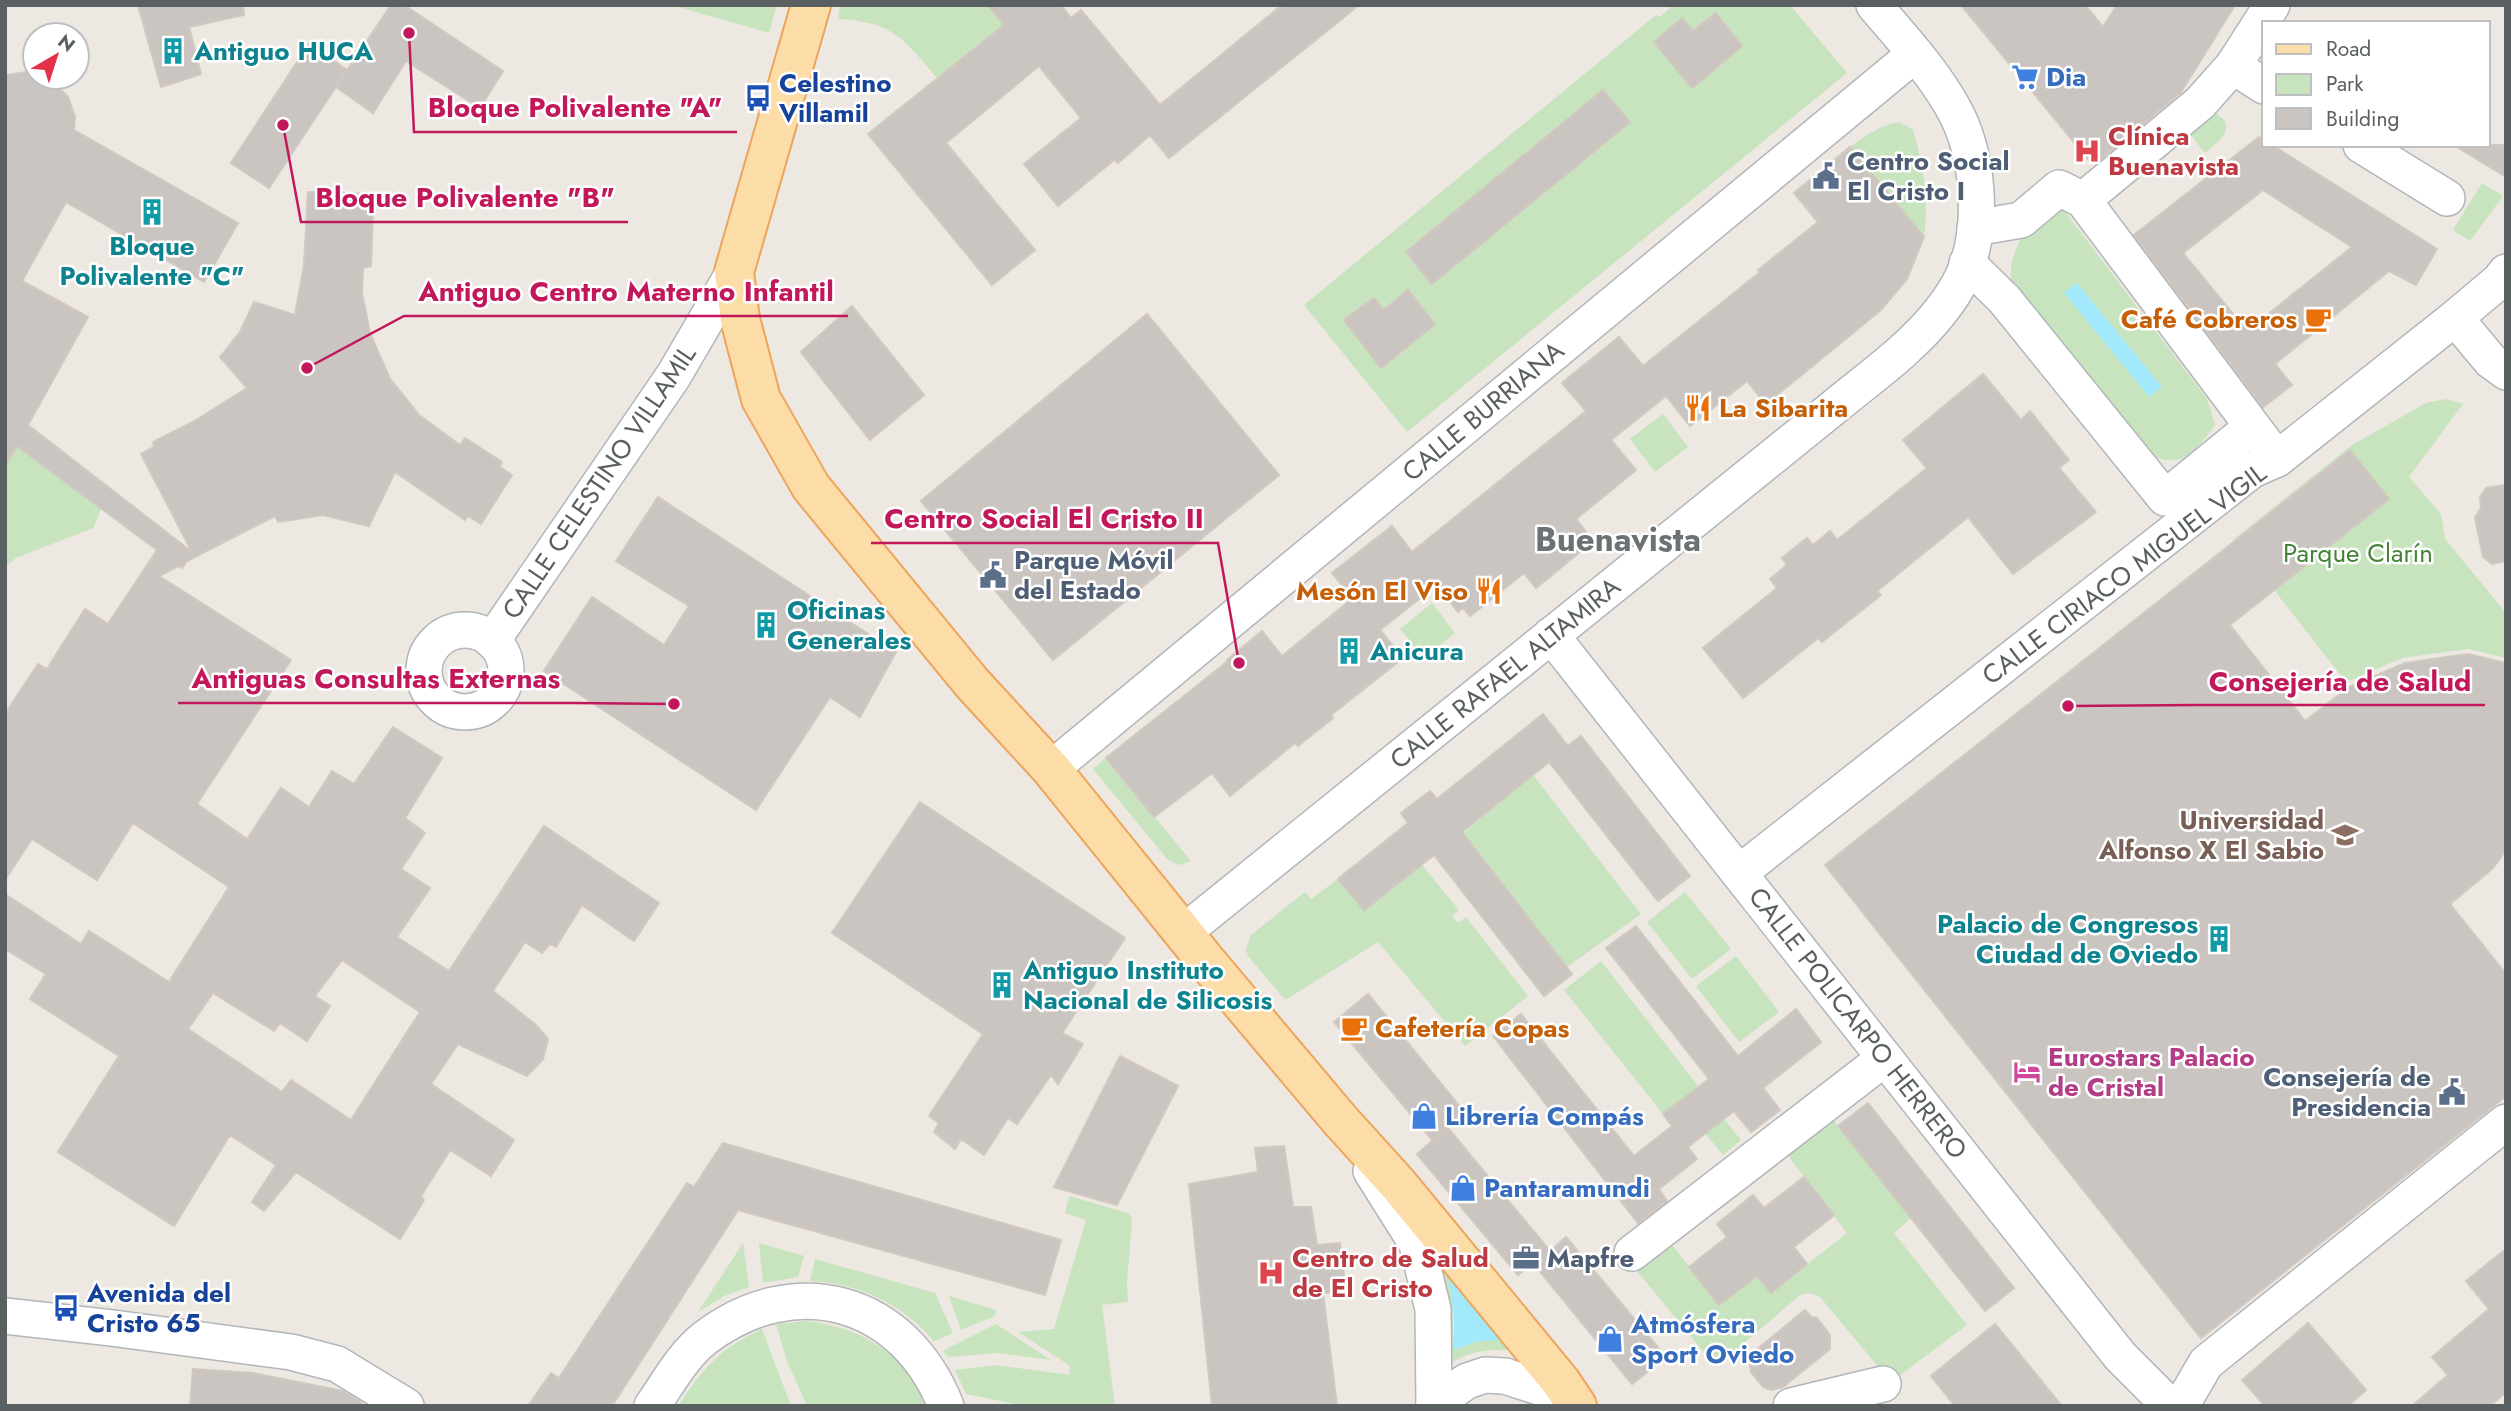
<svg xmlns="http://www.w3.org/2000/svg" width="2511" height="1411" font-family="Jost,sans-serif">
	<rect width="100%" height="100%" fill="#ede8e2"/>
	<g fill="#c7e4bf" fill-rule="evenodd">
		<polygon points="671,5 777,5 769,33"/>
		<path d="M840 5H988L1004 25 937 78C903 38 893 22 838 19Z"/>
		<polygon points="1673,5 1790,5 1847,73 1407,432 1304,305 1656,15 1660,17"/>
		<path d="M2213 112C2240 125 2220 141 2205 153L2185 127Z"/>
		<path d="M1900 122 1913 130C1924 167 1929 199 1924 237L1850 147C1865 136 1881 124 1900 122Z"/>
		<polygon points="2482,183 2503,196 2470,241 2453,230"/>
		<path d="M2046 209H2063L2207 399 2215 425C2193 455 2179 472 2142 451L2013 290C2004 260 2023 228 2046 209Z"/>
		<polygon points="2446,399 2463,404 2409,477 2441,514 2445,539 2506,613 2506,658 2468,649 2402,658 2346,682 2234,539 2352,445 2426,403"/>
		<polygon points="1663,414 1688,447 1655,472 1630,439"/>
		<polygon points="5,438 101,509 93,528 16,558 5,567"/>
		<polygon points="1432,603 1455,633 1424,658 1400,629"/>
		<polygon points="1106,758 1191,861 1179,865 1168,860 1093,769"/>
		<polygon points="1533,775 1641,914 1567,967 1463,833"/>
		<polygon points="1422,865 1459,910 1452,916 1458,923 1466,917 1528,996 1465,1046 1378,942 1285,1000 1248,956 1246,949 1251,935 1305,892 1311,899 1338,879 1364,910"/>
		<polygon points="1685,892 1731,949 1692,979 1647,922"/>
		<polygon points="1736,956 1779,1012 1739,1042 1696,986"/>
		<polygon points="1601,961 1698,1086 1663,1114 1564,990"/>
		<polygon points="1828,1113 1911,1218 1894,1233 1967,1325 1891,1382 1820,1297 1809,1293 1800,1295 1716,1367 1637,1271 1672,1245 1720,1305 1757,1276 1771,1293 1847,1233 1782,1148"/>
		<polygon points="1724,1119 1741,1140 1723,1155 1705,1133"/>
		<polygon points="1069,1196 1128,1213 1132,1219 1127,1283 1128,1302 1102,1305 1115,1406 1025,1406 966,1394 955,1370 995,1365 1070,1375 1069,1365 1018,1332 1054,1329 1086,1220 1065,1213"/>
		<path d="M1432 1232 1528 1353C1494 1348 1477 1348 1447 1365ZM1452 1294 1494 1339 1478 1341 1454 1350Z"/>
		<polygon points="743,1243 749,1287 724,1296 698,1312"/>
		<polygon points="759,1243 804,1256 798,1277 763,1283"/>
		<path d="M815 1259 935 1293 953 1333 934 1341C903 1304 858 1283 810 1281Z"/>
		<polygon points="949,1296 996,1310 995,1316 961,1330"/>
		<path d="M807 1321C859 1327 908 1354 925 1406H807L787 1361 776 1324Z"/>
		<polygon points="996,1324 1051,1360 996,1353 948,1357 943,1351"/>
		<path d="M762 1329 791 1406H678C704 1367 719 1349 762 1329Z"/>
	</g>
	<g fill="#a2e9fc">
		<polygon points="2077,283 2162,387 2149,397 2064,293"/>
		<polygon points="1448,1270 1514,1340 1478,1341 1454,1350 1454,1319"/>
	</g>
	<g fill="#cac5c1" stroke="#d1c8c0" stroke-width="2" fill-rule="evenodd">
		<polygon points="138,5 243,5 244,15 189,27 201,74 161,87"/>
		<polygon points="391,5 404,5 503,71 480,108 406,61 373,113 336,87"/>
		<polygon points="988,5 1061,5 1071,18 1081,10 1160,105 1282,5 1359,5 1169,158 1150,135 1118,163 1114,160 1058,206 1024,164 1081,118 1039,66 946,143 1035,250 992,285 868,134 1004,25"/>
		<polygon points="1961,5 2085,5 2103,27 2117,5 2235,5 2181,92 2096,163 2091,163"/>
		<polygon points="1716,13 1742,46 1692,88 1654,42 1682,18 1693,31"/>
		<polygon points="309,44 347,70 269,188 231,163"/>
		<path d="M27 72 51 80 68 97 75 117 74 130 238 223 204 282 66 202 22 281 88 317 28 425 192 552 141 454 154 447 153 442 193 422 247 388 220 357 240 332 254 302 295 315 304 265 308 192 371 194 369 209H373L371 266 363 268 362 293 370 333 390 379 419 415 460 445 465 438 502 462 500 467 512 475 481 524 468 516 465 520 395 472 369 526 323 515 278 522 275 516 187 561 182 568 178 566 159 576 291 660 197 804 247 839 281 788 309 807 332 771 354 784 393 727 442 758 405 818 425 833 401 869 430 888 397 937 449 971 544 826 659 903 634 941 582 905 556 947 550 944 542 953 525 942 493 991 536 1025 548 1039 543 1059 527 1076 458 1044 431 1084 514 1140 491 1176 450 1150 421 1196 424 1200 400 1239 296 1172 264 1211 252 1202 276 1165 230 1135 174 1226 58 1152 119 1056 30 999 46 974 5 949V894L81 944 89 931 169 982 229 887 133 823 97 880 32 839 5 880V714L38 664 47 669 85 609 108 624 157 550 17 446 5 466V75ZM342 960 420 1012 351 1120 291 1080 282 1092 188 1029 213 993 274 1031 280 1023 307 1041 330 1006 315 996Z"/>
		<polygon points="1603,90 1630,122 1432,284 1406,252"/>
		<path d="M2259 137 2264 141V145H2272L2437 249 2416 285 2389 271 2275 364 2292 385 2263 407 2134 235ZM2263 190 2352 247 2247 331 2183 253Z"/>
		<polygon points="2454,145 2506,145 2506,177"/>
		<polygon points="1850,147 1924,237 1907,279 1881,310 1766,404 1747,381 1690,426 1666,396 1611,440 1636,470 1576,519 1593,541 1536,588 1524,573 1470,616 1463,608 1458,612 1437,585 1380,630 1403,658 1331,715 1333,718 1298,746 1295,743 1230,796 1212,773 1154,817 1106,758 1228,661 1227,660 1262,631 1282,656 1353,598 1332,573 1392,526 1412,552 1586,411 1562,383 1619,337 1643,366 1760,272 1758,270 1818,222 1794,193"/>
		<polygon points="1408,290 1435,324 1381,368 1344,320 1374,298 1384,310"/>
		<polygon points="852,306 924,395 870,440 801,352"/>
		<polygon points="1147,314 1279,475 1053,660 921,501"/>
		<polygon points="1983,374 2021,420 2030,411 2069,460 2059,468 2096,512 2013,574 1968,517 1877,591 1881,595 1822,642 1818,638 1743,698 1703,648 1777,588 1770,579 1787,565 1782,558 1807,538 1813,545 1830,531 1837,540 1927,468 1903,440"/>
		<polygon points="2350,450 2389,499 2230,625 2305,721 2349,687 2405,663 2468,654 2506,663 2506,850 2493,868 2450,904 2506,974 2506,1096 2201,1338 1825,865"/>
		<polygon points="2506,485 2506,561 2492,564 2483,557 2475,518 2481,508 2480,497 2486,488"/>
		<polygon points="658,497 896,652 860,717 830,697 756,810 544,671 592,597 664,645 689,606 616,561"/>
		<polygon points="1543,714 1568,746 1581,736 1690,876 1658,901 1549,762 1462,832 1572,974 1544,996 1434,855 1364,910 1338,879 1408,823 1401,813 1430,791 1437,799"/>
		<polygon points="920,802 1125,938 1062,1033 1083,1044 1058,1084 1051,1075 1017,1124 1008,1118 984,1155 961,1139 955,1149 934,1132 939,1123 929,1116 983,1034 832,933"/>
		<polygon points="1636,926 1738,1056 1796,1009 1821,1042 1763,1088 1780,1110 1751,1132 1734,1111 1688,1147 1697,1159 1659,1189 1667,1201 1638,1223 1493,1036 1521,1014 1634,1156 1672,1126 1663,1114 1709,1079 1606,948"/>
		<polygon points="1368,994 1466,1114 1448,1128 1550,1251 1566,1237 1666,1357 1632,1384 1533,1263 1518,1275 1417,1154 1446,1129 1432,1140 1334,1022"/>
		<polygon points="1120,1056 1178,1086 1117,1205 1054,1187"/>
		<polygon points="1868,1103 2014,1288 1985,1311 1838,1126"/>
		<polygon points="723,1143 1061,1240 1045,1295 738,1210 612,1406 528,1406 551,1373 559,1378 687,1183 694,1187"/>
		<polygon points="1284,1146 1293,1207 1311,1207 1317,1245 1340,1243 1346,1292 1323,1293 1337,1406 1212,1406 1189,1184 1258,1172 1255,1148"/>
		<polygon points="1804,1177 1834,1215 1794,1247 1807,1264 1771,1293 1757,1276 1719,1305 1689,1267 1727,1237 1717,1224 1753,1195 1764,1208"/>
		<polygon points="2506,1249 2506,1392 2490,1406 2412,1406 2448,1375 2432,1357 2489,1309 2466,1281"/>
		<polygon points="1805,1310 1811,1317 1817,1318 1830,1335 1830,1349 1783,1387 1771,1390 1763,1387 1751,1372 1750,1365 1745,1359"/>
		<polygon points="2308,1323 2366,1390 2348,1406 2265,1406 2242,1380"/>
		<polygon points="1995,1324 2062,1406 1955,1406 1931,1376"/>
		<polygon points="193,1369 253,1373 343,1391 362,1403 362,1406 190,1406"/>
	</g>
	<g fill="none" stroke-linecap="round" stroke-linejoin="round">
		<defs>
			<g id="minor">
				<polyline points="2264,86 2233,66 2272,5"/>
				<polyline points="2361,145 2447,198"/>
				<polyline points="2083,200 2200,103 2233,66"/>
				<polyline points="1975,228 2021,220 2059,188 2083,200 2277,459"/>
				<polyline points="1967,263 2004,299 2165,498 2252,427"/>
				<polyline points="2455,318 2491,361 2506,372"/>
				<circle cx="465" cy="671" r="41"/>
				<polyline points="1551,635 2120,1356 2170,1406"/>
				<polyline points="492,641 674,375 734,272"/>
				<polyline points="1051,769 1915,54"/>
				<polyline points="1739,873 2252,470 2277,459 2455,318 2499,281 2506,272"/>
				<path d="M1184 932 1833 408C1869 378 1910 350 1940 312 1948 302 1957 289 1963 276 1985 227 1979 152 1952 106 1931 69 1901 37 1874 5"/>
				<polyline points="1371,1171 1417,1244 1433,1309 1434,1406"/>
				<polyline points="1632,1253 1885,1058"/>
				<polyline points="5,1316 112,1328 291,1352 337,1364 406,1406"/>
				<polyline points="1434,1404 1467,1381 1485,1375 1505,1376 1551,1391 1569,1406"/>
				<path d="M652 1406C668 1383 683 1355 705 1338 796 1269 904 1300 946 1406"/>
				<polyline points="1791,1406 1883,1384"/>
				<polyline points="2181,1406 2206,1363 2506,1122"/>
			</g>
			<polyline id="major" points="811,5 734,272 740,319 761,399 811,487 972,683 1051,769 1206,961 1340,1120 1398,1184 1561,1382 1577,1406"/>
		</defs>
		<use href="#minor" stroke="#b2b6b9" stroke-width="38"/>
		<use href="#major" stroke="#eda45b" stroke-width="42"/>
		<use href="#minor" stroke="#fff" stroke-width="35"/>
		<use href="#major" stroke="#fcdca7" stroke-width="38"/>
	</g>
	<defs>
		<symbol id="building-bare" viewBox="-9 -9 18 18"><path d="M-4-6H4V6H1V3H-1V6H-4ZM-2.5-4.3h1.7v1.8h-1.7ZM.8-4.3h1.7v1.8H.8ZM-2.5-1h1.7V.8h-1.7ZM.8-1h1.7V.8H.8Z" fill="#0f9aa8" stroke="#fff" stroke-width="2.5" paint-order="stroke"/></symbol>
		<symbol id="supermarket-bare" viewBox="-9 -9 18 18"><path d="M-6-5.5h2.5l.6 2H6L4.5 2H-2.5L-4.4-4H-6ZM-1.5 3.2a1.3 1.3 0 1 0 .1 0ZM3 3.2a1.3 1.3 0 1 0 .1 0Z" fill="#3f7fe0" stroke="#fff" stroke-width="2.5" paint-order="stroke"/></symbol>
		<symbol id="bus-bare" viewBox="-9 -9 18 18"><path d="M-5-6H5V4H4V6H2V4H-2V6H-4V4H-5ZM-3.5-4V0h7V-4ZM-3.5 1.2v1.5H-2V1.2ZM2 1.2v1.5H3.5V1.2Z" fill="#1a4fb4" stroke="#fff" stroke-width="2.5" paint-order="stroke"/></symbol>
		<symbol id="hospital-bare" viewBox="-9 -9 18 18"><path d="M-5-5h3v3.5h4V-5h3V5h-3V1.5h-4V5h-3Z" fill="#e0444e" stroke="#fff" stroke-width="2.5" paint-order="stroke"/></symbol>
		<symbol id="civic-bare" viewBox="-9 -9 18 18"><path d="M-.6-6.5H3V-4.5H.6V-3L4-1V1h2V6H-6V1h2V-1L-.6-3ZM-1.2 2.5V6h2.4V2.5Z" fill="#5c6f8a" stroke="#fff" stroke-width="2.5" paint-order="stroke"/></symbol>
		<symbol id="cafe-bare" viewBox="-9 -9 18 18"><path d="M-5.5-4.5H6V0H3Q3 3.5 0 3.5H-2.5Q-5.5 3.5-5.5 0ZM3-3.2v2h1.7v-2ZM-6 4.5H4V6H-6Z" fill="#e8710a" stroke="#fff" stroke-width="2.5" paint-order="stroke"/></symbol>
		<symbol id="restaurant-bare" viewBox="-9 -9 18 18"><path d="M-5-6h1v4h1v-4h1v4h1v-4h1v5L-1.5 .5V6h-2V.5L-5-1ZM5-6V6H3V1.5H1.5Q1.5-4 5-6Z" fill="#e8710a" stroke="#fff" stroke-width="2.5" paint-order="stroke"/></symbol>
		<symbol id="university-bare" viewBox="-9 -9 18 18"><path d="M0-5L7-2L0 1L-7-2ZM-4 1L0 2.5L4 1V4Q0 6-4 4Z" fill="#8d6e63" stroke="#fff" stroke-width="2.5" paint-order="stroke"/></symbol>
		<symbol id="hotel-bare" viewBox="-9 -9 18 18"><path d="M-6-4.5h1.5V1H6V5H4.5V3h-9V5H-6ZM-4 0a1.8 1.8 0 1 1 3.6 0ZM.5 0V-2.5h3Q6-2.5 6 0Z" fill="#d1479c" stroke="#fff" stroke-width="2.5" paint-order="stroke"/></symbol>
		<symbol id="shop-bare" viewBox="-9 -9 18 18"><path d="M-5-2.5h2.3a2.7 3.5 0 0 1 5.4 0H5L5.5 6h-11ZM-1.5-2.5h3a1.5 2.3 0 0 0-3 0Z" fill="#3f7fe0" stroke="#fff" stroke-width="2.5" paint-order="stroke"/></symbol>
		<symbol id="office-bare" viewBox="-9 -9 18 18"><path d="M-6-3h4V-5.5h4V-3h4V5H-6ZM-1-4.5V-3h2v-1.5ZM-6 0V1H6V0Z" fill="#5c6f8a" stroke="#fff" stroke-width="2.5" paint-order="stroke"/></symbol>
	</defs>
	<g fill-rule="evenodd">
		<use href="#building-bare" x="154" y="32" width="38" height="38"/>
		<use href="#supermarket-bare" x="2006" y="58" width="38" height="38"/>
		<use href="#bus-bare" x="739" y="79" width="38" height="38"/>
		<use href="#hospital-bare" x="2068" y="132" width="38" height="38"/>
		<use href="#civic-bare" x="1807" y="157" width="38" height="38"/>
		<use href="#building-bare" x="133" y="193" width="38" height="38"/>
		<use href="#cafe-bare" x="2299" y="300" width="38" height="38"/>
		<use href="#restaurant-bare" x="1679" y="389" width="38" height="38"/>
		<use href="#civic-bare" x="974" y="556" width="38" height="38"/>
		<use href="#restaurant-bare" x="1470" y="572" width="38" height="38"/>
		<use href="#building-bare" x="747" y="606" width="38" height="38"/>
		<use href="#building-bare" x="1330" y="632" width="38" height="38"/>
		<use href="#university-bare" x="2326" y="816" width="38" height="38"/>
		<use href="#building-bare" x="2200" y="920" width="38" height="38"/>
		<use href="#building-bare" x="983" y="966" width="38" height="38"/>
		<use href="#cafe-bare" x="1335" y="1009" width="38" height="38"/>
		<use href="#hotel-bare" x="2008" y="1053" width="38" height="38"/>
		<use href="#civic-bare" x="2433" y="1073" width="38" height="38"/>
		<use href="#shop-bare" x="1405" y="1097" width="38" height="38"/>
		<use href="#shop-bare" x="1444" y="1169" width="38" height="38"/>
		<use href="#office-bare" x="1507" y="1239" width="38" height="38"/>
		<use href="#hospital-bare" x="1252" y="1254" width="38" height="38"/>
		<use href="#bus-bare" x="47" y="1289" width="38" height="38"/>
		<use href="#shop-bare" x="1591" y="1320" width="38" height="38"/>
	</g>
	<g text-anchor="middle" stroke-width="5" stroke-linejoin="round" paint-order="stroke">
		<g font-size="26" font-weight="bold" fill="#0d838f" stroke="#fff" text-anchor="start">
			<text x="194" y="60">Antiguo HUCA</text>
			<text x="152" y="255" text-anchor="middle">Bloque<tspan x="152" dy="30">Polivalente "C"</tspan></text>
			<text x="787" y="619">Oficinas<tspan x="787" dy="30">Generales</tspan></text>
			<text x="1370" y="660">Anicura</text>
			<text x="2198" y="933" text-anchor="end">Palacio de Congresos<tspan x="2198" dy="30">Ciudad de Oviedo</tspan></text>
			<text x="1023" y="979">Antiguo Instituto<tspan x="1023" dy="30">Nacional de Silicosis</tspan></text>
		</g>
		<g font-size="26" font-weight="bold" fill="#366cbe" stroke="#fff" text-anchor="start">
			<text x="2046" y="86">Dia</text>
			<text x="1445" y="1125">Librería Compás</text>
			<text x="1484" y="1197">Pantaramundi</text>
			<text x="1631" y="1333">Atmósfera<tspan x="1631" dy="30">Sport Oviedo</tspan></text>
		</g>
		<g font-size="26" font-weight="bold" fill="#164399" stroke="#fff" text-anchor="start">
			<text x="779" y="92">Celestino<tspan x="779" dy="30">Villamil</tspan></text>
			<text x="87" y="1302">Avenida del<tspan x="87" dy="30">Cristo 65</tspan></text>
		</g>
		<g font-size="26" font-weight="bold" fill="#be3a42" stroke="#fff" text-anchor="start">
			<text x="2108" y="145">Clínica<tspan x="2108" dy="30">Buenavista</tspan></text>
			<text x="1292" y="1267">Centro de Salud<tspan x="1292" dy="30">de El Cristo</tspan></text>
		</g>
		<g font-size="26" font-weight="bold" fill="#4e5e75" stroke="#fff" text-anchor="start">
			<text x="1847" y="170">Centro Social<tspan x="1847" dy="30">El Cristo I</tspan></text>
			<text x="1014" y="569">Parque Móvil<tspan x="1014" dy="30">del Estado</tspan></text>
			<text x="2431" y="1086" text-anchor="end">Consejería de<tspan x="2431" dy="30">Presidencia</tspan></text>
			<text x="1547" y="1267">Mapfre</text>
		</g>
		<g font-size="26" font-weight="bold" fill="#c56008" stroke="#fff" text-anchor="end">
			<text x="2297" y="328">Café Cobreros</text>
			<text x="1719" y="417" text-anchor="start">La Sibarita</text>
			<text x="1468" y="600">Mesón El Viso</text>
			<text x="1375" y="1037" text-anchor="start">Cafetería Copas</text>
		</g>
		<g font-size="26" fill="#5a6062" stroke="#fff">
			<text transform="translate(1483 411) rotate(-40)" y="9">CALLE BURRIANA</text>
			<text transform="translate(599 482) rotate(-56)" y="9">CALLE CELESTINO VILLAMIL</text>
			<text transform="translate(2124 574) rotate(-37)" y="9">CALLE CIRIACO MIGUEL VIGIL</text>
			<text transform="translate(1505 673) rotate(-39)" y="9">CALLE RAFAEL ALTAMIRA</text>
			<text transform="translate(1858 1023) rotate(52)" y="9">CALLE POLICARPO HERRERO</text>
		</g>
		<g font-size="26" fill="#448437" stroke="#fff">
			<text x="2358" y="562">Parque Clarín</text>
		</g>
		<g font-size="26" font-weight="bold" fill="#785e54" stroke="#fff" text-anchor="end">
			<text x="2324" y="829">Universidad<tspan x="2324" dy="30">Alfonso X El Sabio</tspan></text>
		</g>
		<g font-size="26" font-weight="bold" fill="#b23c85" stroke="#fff" text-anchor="start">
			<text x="2048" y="1066">Eurostars Palacio<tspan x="2048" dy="30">de Cristal</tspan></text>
		</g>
		<g font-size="33" font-weight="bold" fill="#6b7274" stroke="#fff">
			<text x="1618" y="551">Buenavista</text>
		</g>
	</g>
	<path fill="none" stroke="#c2185b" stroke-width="2.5" d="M409 33L414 132H737M283 125L301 222H628M307 368L404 316H848M1239 663L1218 543H871M674 704L574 703H178M2068 706L2195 705H2485"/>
	<g fill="#c2185b" stroke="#fff" stroke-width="2.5">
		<circle cx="409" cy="33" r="7"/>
		<circle cx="283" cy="125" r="7"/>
		<circle cx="307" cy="368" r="7"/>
		<circle cx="1239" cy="663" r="7"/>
		<circle cx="674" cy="704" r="7"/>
		<circle cx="2068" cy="706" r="7"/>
	</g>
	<g font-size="28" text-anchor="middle" font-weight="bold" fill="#c2185b" stroke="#fff" stroke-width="5" stroke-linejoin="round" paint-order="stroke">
		<text x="575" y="117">Bloque Polivalente "A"</text>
		<text x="465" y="207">Bloque Polivalente "B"</text>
		<text x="626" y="301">Antiguo Centro Materno Infantil</text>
		<text x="1044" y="528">Centro Social El Cristo II</text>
		<text x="376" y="688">Antiguas Consultas Externas</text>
		<text x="2340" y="691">Consejería de Salud</text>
	</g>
	<rect width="2511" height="1411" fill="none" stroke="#5a6062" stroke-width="14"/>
	<rect x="2262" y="21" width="228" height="126" fill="#ffffff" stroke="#bdbfc0" stroke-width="2"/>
	<rect x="2276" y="44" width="35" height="10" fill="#fcdca7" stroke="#bdbfc0" stroke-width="2"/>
	<text x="2326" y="56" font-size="21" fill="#5a6062">Road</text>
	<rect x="2276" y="74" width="35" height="21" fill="#c7e4bf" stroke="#bdbfc0" stroke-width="2"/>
	<text x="2326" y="91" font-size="21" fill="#5a6062">Park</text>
	<rect x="2276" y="108" width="35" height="21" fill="#cac5c1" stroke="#bdbfc0" stroke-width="2"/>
	<text x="2326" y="126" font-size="21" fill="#5a6062">Building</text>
	<g transform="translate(56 56) rotate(39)"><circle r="33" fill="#ffffff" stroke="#bdbfc0" stroke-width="2"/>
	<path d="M0-5L12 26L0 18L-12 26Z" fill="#e4314a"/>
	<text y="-10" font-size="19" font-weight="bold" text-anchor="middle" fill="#5a6062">N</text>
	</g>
</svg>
